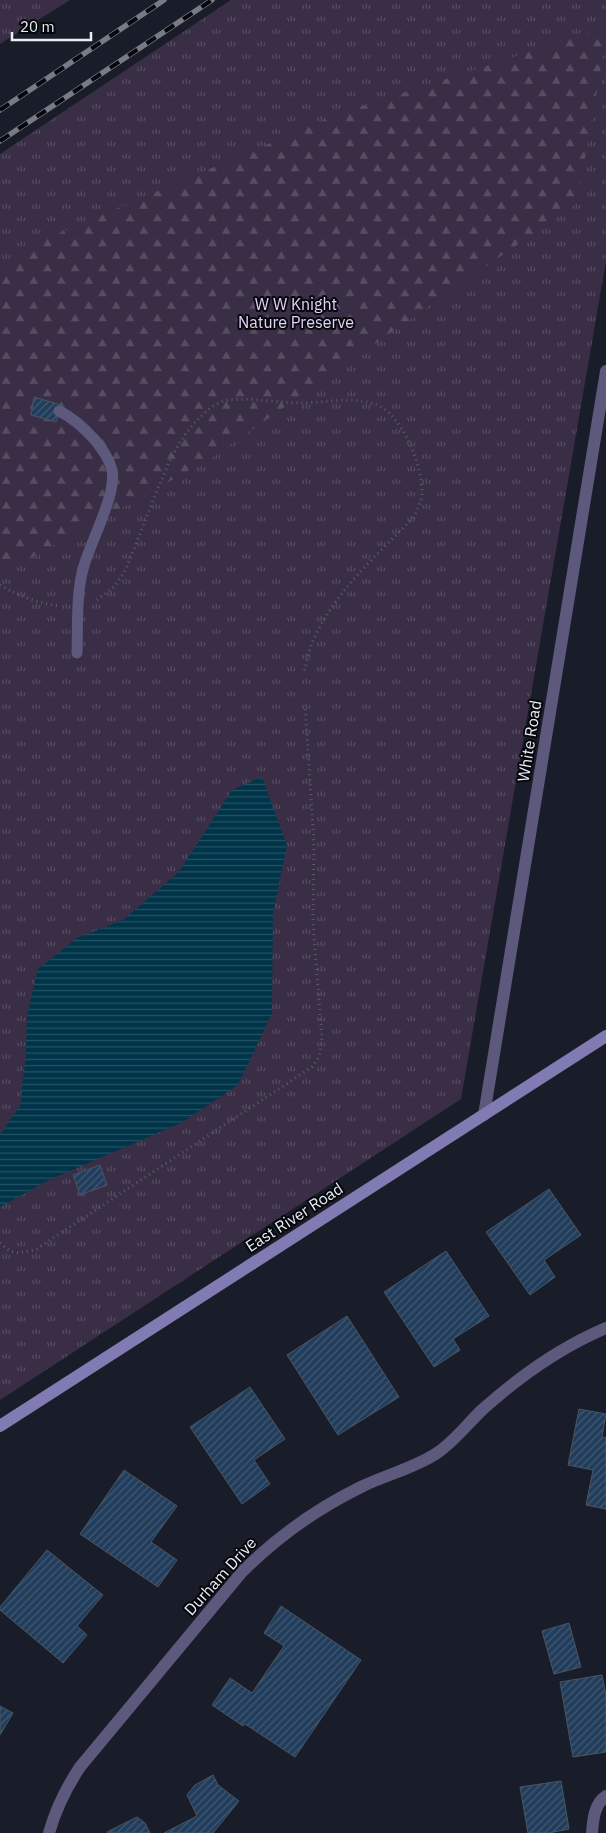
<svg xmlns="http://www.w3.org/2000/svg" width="606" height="1833" font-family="'IBM Plex Sans',sans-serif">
	<defs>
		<pattern id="grass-tufts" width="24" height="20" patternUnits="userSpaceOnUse" patternTransform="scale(1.25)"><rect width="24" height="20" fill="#3a2e46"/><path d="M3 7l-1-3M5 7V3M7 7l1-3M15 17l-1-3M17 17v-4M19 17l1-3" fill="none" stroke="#564d61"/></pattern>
		<pattern id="forest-firs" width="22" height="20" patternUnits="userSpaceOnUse" patternTransform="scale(1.25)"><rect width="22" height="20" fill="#3a2e46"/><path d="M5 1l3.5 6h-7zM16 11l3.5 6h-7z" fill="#564d61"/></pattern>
		<pattern id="water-rules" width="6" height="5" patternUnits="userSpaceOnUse" patternTransform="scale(1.25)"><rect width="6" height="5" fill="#003449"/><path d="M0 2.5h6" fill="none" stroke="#255264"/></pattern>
		<pattern id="building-hatch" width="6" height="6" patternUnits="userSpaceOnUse" patternTransform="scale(1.25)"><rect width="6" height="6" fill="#213d5b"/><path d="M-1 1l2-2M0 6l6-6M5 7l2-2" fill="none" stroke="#415973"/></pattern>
	</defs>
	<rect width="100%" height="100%" fill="#191d29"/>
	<g fill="url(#grass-tufts)">
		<polygon points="0,0 70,0 0,44"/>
		<polygon points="231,0 606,0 606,261 461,1099 0,1400 0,154"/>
	</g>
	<polygon fill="url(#forest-firs)" points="606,27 606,39 577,203 210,459 0,575 0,270 48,238 338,114"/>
	<polygon fill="url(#water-rules)" points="262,777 287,846 273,913 272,1013 238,1085 181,1123 49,1180 0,1207 0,1134 20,1106 26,1053 27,1015 38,969 77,938 123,920 178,873 232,790"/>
	<g fill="url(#building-hatch)" stroke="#4a5560">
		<polygon points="34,397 61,405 56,422 31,415"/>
		<polygon points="100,1165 107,1185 80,1195 73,1175"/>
		<polygon points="549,1189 581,1235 544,1260 555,1277 530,1295 486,1232"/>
		<polygon points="446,1251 489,1316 453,1339 460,1350 434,1367 384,1292"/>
		<polygon points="347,1316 399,1397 338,1435 287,1355"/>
		<polygon points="250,1387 285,1439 254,1460 270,1484 242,1504 190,1427"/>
		<polygon points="579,1409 606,1414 602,1437 606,1438 606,1509 586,1505 593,1470 568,1465"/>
		<polygon points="124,1470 177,1506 151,1542 177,1560 158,1587 80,1534"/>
		<polygon points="47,1550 103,1595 77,1626 87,1635 63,1663 0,1610 0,1607"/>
		<polygon points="281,1606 361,1660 295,1757 245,1724 243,1726 212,1705 230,1678 252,1693 284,1646 264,1633"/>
		<polygon points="569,1623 581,1667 554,1674 542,1631"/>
		<polygon points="602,1675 606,1696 606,1752 573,1757 560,1682"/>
		<polygon points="0,1706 13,1713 0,1735"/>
		<polygon points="213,1775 218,1785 239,1801 213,1833 164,1833 197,1816 187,1795 195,1785"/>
		<polygon points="561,1781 569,1829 549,1833 528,1833 520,1787"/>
		<polygon points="137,1817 145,1823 150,1833 108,1833 107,1832"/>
	</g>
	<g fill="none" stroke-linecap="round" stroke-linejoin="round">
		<g stroke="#585c67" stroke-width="3" stroke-dasharray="1 4" stroke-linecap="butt">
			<path d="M0 585C19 596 37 603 59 606"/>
			<path d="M97 600 114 587 124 573C134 550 143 526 152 503 167 467 177 436 208 410 213 406 221 401 228 400 251 397 276 403 300 403 324 403 351 396 375 404 402 413 423 467 422 494 421 503 417 511 413 518 375 557 334 592 312 643 308 652 307 663 304 672"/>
			<polyline points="0,1243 10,1251 18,1253 35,1250 312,1067 319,1057 322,1037 313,924 314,843 305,705"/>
		</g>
		<path stroke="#5c597c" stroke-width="11" d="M59 411C72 417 85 429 95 440 102 449 109 458 112 470 117 495 90 542 83 569 76 596 78 625 77 653"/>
		<g stroke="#5c597c" stroke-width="12">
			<polyline points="484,1115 606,371"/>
			<path d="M49 1833C56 1808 66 1788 80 1767L242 1572C277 1537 316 1509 361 1487 385 1475 415 1468 437 1453 455 1441 468 1423 483 1409 520 1376 561 1347 606 1328"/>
			<path d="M592 1833C593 1820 594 1804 606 1796"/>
		</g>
		<polyline stroke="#807bb2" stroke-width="12" points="0,1426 606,1036"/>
		<defs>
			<g id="rail">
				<polyline points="0,110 164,0"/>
				<polyline points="0,141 212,0"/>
			</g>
		</defs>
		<use href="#rail" stroke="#777b85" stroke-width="5.5"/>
		<use href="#rail" stroke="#06070c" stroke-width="4" stroke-dasharray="11" stroke-linecap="butt"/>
	</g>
	<g text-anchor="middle" stroke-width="4" stroke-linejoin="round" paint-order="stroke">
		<g font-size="16" fill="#e4d2f8" stroke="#06070c">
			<text x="296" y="310">W W Knight<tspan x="296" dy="18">Nature Preserve</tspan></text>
		</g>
		<g font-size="16" fill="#e9edf5" stroke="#06070c">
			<text transform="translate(529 741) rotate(-81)" y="6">White Road</text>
			<text transform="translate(294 1217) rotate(-33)" y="6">East River Road</text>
			<text transform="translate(220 1576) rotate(-48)" y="6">Durham Drive</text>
		</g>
	</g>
	<path d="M12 32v8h79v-8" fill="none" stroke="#e9edf5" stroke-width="2.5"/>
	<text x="20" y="32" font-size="15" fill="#e9edf5" stroke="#06070c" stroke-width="4" paint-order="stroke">20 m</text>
</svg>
